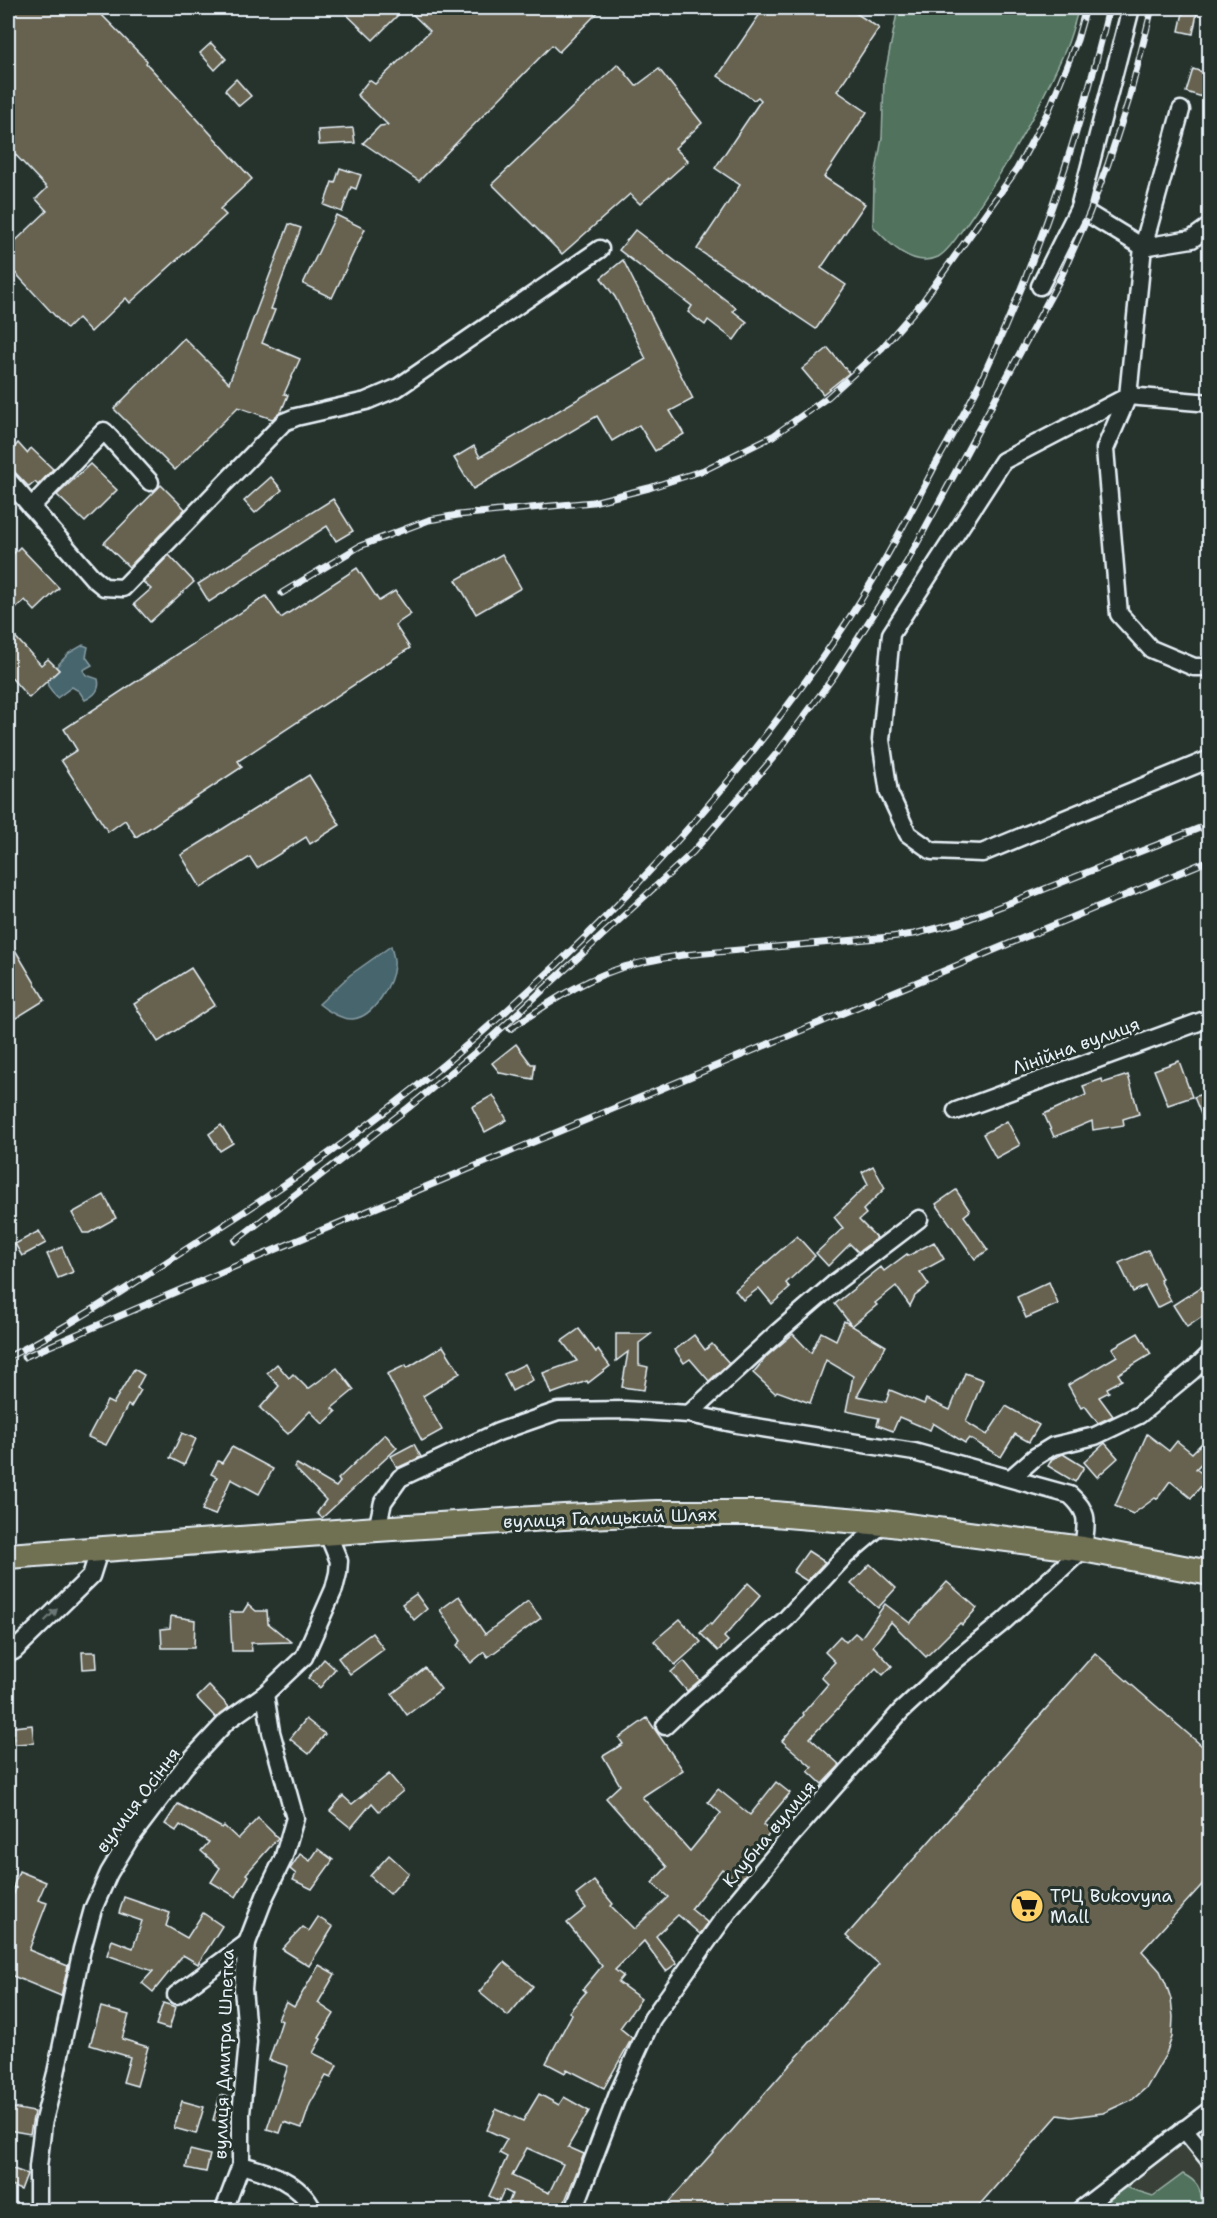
<svg xmlns="http://www.w3.org/2000/svg" width="1217" height="2218" font-family="'Shantell Sans',sans-serif">
	<rect width="100%" height="100%" fill="#26332d"/>
	<filter id="ink" filterUnits="userSpaceOnUse"><feTurbulence type="fractalNoise" baseFrequency=".0167" numOctaves="2"/><feDisplacementMap in="SourceGraphic" scale="12" xChannelSelector="R" yChannelSelector="G"/><feConvolveMatrix kernelMatrix="1 2 1 2 8 2 1 2 1" color-interpolation-filters="sRGB"/></filter>
	<g filter="url(#ink)">
		<polygon fill="#394137" points="1209,2115 1209,2210 1088,2210"/>
		<g fill="#51725b" stroke="#9cb2aa" stroke-width="1.5">
			<path d="M898 8H1079C1074 23 1070 41 1063 55 1036 115 1003 173 965 226 958 235 949 251 938 257 913 269 888 243 873 226L874 183 882 138 884 79Z"/>
			<path d="M1183 2174C1197 2181 1201 2188 1202 2204L1193 2210H1096L1125 2187 1153 2196Z"/>
		</g>
		<g fill="#47656d" stroke="#879da5" stroke-width="1.5">
			<path d="M83 645 88 647 86 657 92 665 83 670 86 675 98 679C101 690 94 696 85 700L79 691 72 687 57 698 48 686 47 681 59 670 56 667 69 653Z"/>
			<path d="M391 946C392 952 395 959 394 965 393 983 374 1017 353 1019 343 1020 327 1011 319 1004L350 975Z"/>
		</g>
		<g fill="#66624f" stroke="#e8f1f8" stroke-width="1.5" fill-rule="evenodd">
			<polygon points="8,8 95,8 147,61 146,63 252,179 220,209 226,215 130,303 126,298 91,332 78,318 67,329 8,265 8,248 47,211 36,199 47,188 8,147"/>
			<polygon points="340,8 405,8 373,40"/>
			<polygon points="406,8 602,8 559,52 552,45 419,181 363,143 380,126 388,125 357,95 369,80 375,84 430,31"/>
			<polygon points="764,8 848,8 879,28 837,91 867,112 824,177 865,204 821,268 846,285 816,329 697,249 740,185 715,168 761,100 758,97 754,100 718,76"/>
			<polygon points="1184,8 1198,8 1193,34 1179,31"/>
			<polygon points="211,43 226,59 215,70 200,53"/>
			<polygon points="618,64 636,86 659,69 702,123 675,148 688,161 640,204 630,194 562,254 492,184"/>
			<polygon points="1193,69 1209,74 1209,99 1186,92"/>
			<polygon points="236,79 251,96 239,106 225,90"/>
			<polygon points="353,128 355,143 319,145 318,130"/>
			<polygon points="340,168 361,175 356,189 351,187 342,212 324,205 332,182 335,183"/>
			<polygon points="336,215 365,229 332,298 303,284"/>
			<polygon points="289,224 301,228 271,309 275,310 262,343 300,359 284,394 288,395 281,412 272,419 238,407 175,470 114,409 184,338 229,383"/>
			<polygon points="635,230 736,308 733,311 747,322 734,340 708,320 705,325 688,312 692,306 619,250"/>
			<polygon points="623,260 693,399 670,411 684,434 655,451 639,425 612,441 597,416 473,489 454,458 474,446 480,457 646,359 615,297 601,278"/>
			<polygon points="828,348 849,373 823,394 802,369"/>
			<polygon points="18,443 27,453 31,448 53,469 38,485 35,482 29,487 9,466 14,462 8,455"/>
			<polygon points="90,464 117,490 85,522 57,495"/>
			<polygon points="271,477 282,490 255,513 244,501"/>
			<polygon points="161,485 185,509 129,567 104,543"/>
			<polygon points="333,499 353,531 336,541 327,526 209,602 198,584"/>
			<polygon points="20,547 59,588 35,611 25,600 8,616 8,559"/>
			<polygon points="502,554 521,588 476,614 456,580"/>
			<polygon points="169,555 194,582 150,622 134,604 151,589 143,582"/>
			<polygon points="357,568 379,601 395,591 411,614 395,625 410,648 238,761 242,767 136,837 125,820 108,832 61,760 77,750 64,729 266,596 281,618"/>
			<polygon points="8,629 41,665 48,659 59,670 29,698 8,674"/>
			<polygon points="309,775 340,825 310,844 306,837 257,868 250,857 201,888 181,855"/>
			<polygon points="8,938 45,1000 8,1023"/>
			<polygon points="191,968 215,1005 158,1042 134,1004"/>
			<polygon points="516,1044 531,1064 535,1064 533,1079 500,1073 492,1063"/>
			<polygon points="1179,1061 1192,1097 1168,1105 1154,1070"/>
			<polygon points="1128,1075 1139,1114 1123,1119 1124,1125 1093,1130 1092,1121 1054,1137 1044,1114 1086,1095 1083,1086 1102,1079 1103,1083"/>
			<polygon points="1209,1091 1209,1134 1194,1097"/>
			<polygon points="493,1095 507,1120 485,1132 472,1107"/>
			<polygon points="1007,1121 1020,1145 996,1158 983,1134"/>
			<polygon points="221,1125 233,1143 220,1151 209,1134"/>
			<polygon points="873,1166 885,1188 863,1210 866,1214 859,1220 877,1238 858,1252 850,1244 828,1266 816,1253 843,1228 834,1217 868,1184 862,1172"/>
			<polygon points="956,1190 970,1211 964,1216 988,1250 975,1259 936,1204"/>
			<polygon points="104,1195 116,1218 89,1233 83,1233 72,1213"/>
			<polygon points="39,1231 46,1243 22,1256 15,1244"/>
			<polygon points="797,1236 815,1256 786,1283 790,1288 772,1304 759,1288 743,1300 735,1290"/>
			<polygon points="934,1242 944,1259 920,1272 929,1285 915,1296 910,1306 896,1286 875,1303 877,1305 852,1326 886,1346 857,1396 886,1402 890,1390 924,1404 926,1399 950,1410 965,1373 983,1380 966,1422 987,1435 1006,1406 1039,1425 1029,1442 1015,1434 1001,1457 969,1438 965,1443 933,1423 930,1430 899,1417 893,1431 877,1425 879,1418 846,1411 853,1376 826,1360 810,1403 777,1391 775,1393 753,1373 767,1356 793,1334 811,1353 821,1332 836,1340 844,1321 851,1325 835,1304 881,1267 884,1271 907,1254 908,1256"/>
			<polygon points="62,1247 73,1272 58,1278 47,1254"/>
			<polygon points="1148,1250 1162,1279 1160,1280 1171,1301 1157,1308 1145,1286 1133,1292 1119,1263"/>
			<polygon points="1049,1282 1058,1304 1026,1318 1017,1297"/>
			<polygon points="1209,1282 1209,1312 1187,1327 1173,1305"/>
			<polygon points="579,1329 596,1352 598,1350 610,1366 588,1383 587,1381 551,1394 543,1373 577,1361 562,1341"/>
			<polygon points="1138,1333 1151,1354 1118,1374 1122,1380 1107,1388 1109,1392 1099,1397 1113,1416 1098,1423 1085,1406 1081,1408 1068,1385 1117,1356 1112,1348"/>
			<polygon points="616,1334 651,1334 639,1343 639,1365 648,1367 644,1390 622,1387 628,1352 616,1361"/>
			<polygon points="694,1335 705,1350 712,1344 729,1363 709,1381 690,1359 684,1363 675,1350"/>
			<polygon points="443,1346 460,1373 423,1396 442,1430 422,1441 387,1374 406,1365 407,1368"/>
			<polygon points="277,1364 289,1378 293,1374 308,1389 337,1368 354,1390 332,1408 336,1412 323,1424 310,1411 288,1434 260,1408 279,1386 267,1373"/>
			<polygon points="525,1364 533,1380 512,1391 504,1374"/>
			<polygon points="134,1369 144,1375 137,1388 141,1390 131,1407 128,1405 106,1445 88,1437 107,1401 113,1404"/>
			<polygon points="182,1433 196,1439 184,1465 170,1458"/>
			<polygon points="385,1434 397,1448 322,1518 317,1513 326,1500 294,1467 297,1464 336,1487 340,1482 338,1479"/>
			<polygon points="1147,1434 1169,1451 1177,1441 1192,1453 1203,1442 1209,1448 1209,1455 1196,1469 1208,1478 1191,1498 1170,1481 1157,1499 1155,1498 1133,1514 1115,1506"/>
			<polygon points="1105,1443 1118,1458 1097,1477 1084,1462"/>
			<polygon points="414,1444 421,1457 397,1468 391,1456"/>
			<polygon points="232,1447 273,1469 259,1494 231,1479 215,1515 202,1510 217,1477 211,1474 218,1461 222,1463"/>
			<polygon points="1063,1454 1084,1467 1075,1482 1048,1466 1052,1459"/>
			<polygon points="808,1551 825,1562 807,1581 793,1572"/>
			<polygon points="870,1564 896,1588 878,1608 851,1584"/>
			<polygon points="947,1582 977,1608 962,1625 960,1623 926,1657 891,1622 873,1646 892,1666 883,1675 876,1668 810,1738 840,1765 822,1784 808,1771 812,1767 782,1741 804,1715 803,1713 828,1684 821,1677 835,1662 825,1652 840,1636 846,1642 855,1633 861,1638 885,1604 910,1623"/>
			<polygon points="748,1583 761,1595 724,1637 728,1641 718,1651 700,1633 710,1623 711,1625"/>
			<polygon points="416,1594 427,1609 414,1620 402,1604"/>
			<polygon points="459,1596 485,1634 528,1601 541,1618 488,1657 484,1652 471,1663 457,1645 461,1641 440,1610"/>
			<polygon points="248,1604 256,1611 267,1611 268,1623 291,1642 251,1643 252,1651 232,1651 230,1612 243,1612"/>
			<polygon points="171,1616 195,1620 194,1648 162,1648 161,1629 170,1628"/>
			<polygon points="680,1619 701,1642 675,1665 654,1641"/>
			<polygon points="372,1633 384,1649 350,1674 338,1658"/>
			<polygon points="82,1652 96,1652 97,1668 83,1669"/>
			<polygon points="1095,1653 1209,1752 1209,1877 1142,1951 1160,1971 1166,1984 1171,1999 1173,2017 1172,2037 1166,2054 1147,2087 1133,2099 1103,2113 1071,2117 1058,2115 974,2211 676,2211 668,2203 879,1964 846,1936"/>
			<polygon points="324,1659 335,1669 320,1688 308,1678"/>
			<polygon points="684,1661 700,1680 687,1691 671,1672"/>
			<polygon points="425,1668 441,1689 407,1715 392,1694"/>
			<polygon points="209,1686 229,1707 216,1718 197,1698"/>
			<polygon points="647,1718 683,1770 642,1797 690,1851 721,1813 708,1802 718,1789 750,1815 776,1782 790,1793 763,1825 771,1832 747,1862 752,1866 739,1882 722,1869 691,1909 708,1923 700,1934 678,1915 656,1936 677,1963 666,1971 644,1941 615,1970 623,1976 618,1982 641,1999 620,2028 632,2038 604,2088 567,2069 565,2073 546,2063 572,2014 569,2012 586,1992 583,1989 602,1966 567,1923 586,1908 576,1895 594,1881 613,1904 611,1906 634,1929 668,1897 652,1883 667,1867 606,1798 620,1785 603,1756 623,1744 619,1738"/>
			<polygon points="306,1719 325,1734 309,1754 290,1739"/>
			<polygon points="32,1725 34,1743 14,1744 13,1727"/>
			<polygon points="389,1774 403,1791 379,1811 372,1803 351,1828 330,1811 343,1796 352,1804"/>
			<polygon points="178,1804 222,1828 224,1826 238,1839 258,1818 278,1838 246,1874 249,1876 236,1897 211,1882 220,1868 201,1851 209,1842 180,1825 176,1831 165,1824"/>
			<polygon points="318,1849 333,1860 312,1889 293,1880 296,1874 290,1869 300,1854 310,1861"/>
			<polygon points="389,1855 409,1873 390,1894 370,1876"/>
			<polygon points="19,1871 46,1882 38,1900 47,1903 29,1950 68,1966 61,1996 8,1974 8,1909 16,1888 13,1887"/>
			<polygon points="124,1897 170,1913 166,1926 187,1938 203,1913 222,1926 198,1964 183,1955 153,1992 142,1983 153,1971 107,1955 112,1940 133,1948 142,1921 119,1913"/>
			<polygon points="318,1917 333,1927 309,1966 282,1949 303,1927 309,1931"/>
			<polygon points="504,1962 533,1986 508,2016 479,1992"/>
			<polygon points="319,1965 335,1974 318,2003 334,2014 319,2038 321,2039 313,2053 337,2065 331,2078 326,2076 310,2104 302,2128 284,2122 280,2133 267,2129 288,2066 269,2060 282,2021 278,2019 286,2002 294,2007"/>
			<polygon points="163,2003 176,2007 169,2029 156,2025"/>
			<polygon points="101,2007 129,2015 122,2039 148,2047 137,2086 123,2082 130,2057 90,2045"/>
			<path d="M539 2094 559 2105 564 2097 589 2111 568 2147 584 2154 561 2211H505L512 2194 504 2190 499 2201 489 2196 507 2157 499 2153 507 2139 487 2130 496 2109 523 2121ZM527 2148 563 2164 549 2193 512 2176Z"/>
			<polygon points="220,2095 232,2098 228,2124 213,2120"/>
			<polygon points="182,2101 204,2107 196,2134 174,2128"/>
			<polygon points="8,2107 34,2112 30,2134 8,2130"/>
			<polygon points="190,2150 210,2155 206,2172 186,2168"/>
			<polygon points="8,2167 27,2174 21,2190 8,2185"/>
		</g>
		<g fill="none" stroke-linecap="round" stroke-linejoin="round">
			<defs>
				<g id="minor">
					<polyline points="1181,110 1143,247 1128,396 1210,403"/>
					<polyline points="1079,208 1143,247 1192,239 1210,226"/>
					<polyline points="1040,286 1079,208 1131,8"/>
					<polyline points="8,480 93,578 104,587 123,588 284,422 296,417 366,401 397,388 600,249"/>
					<polyline points="31,507 104,431 150,482"/>
					<polyline points="1210,667 1194,667 1151,649 1119,614 1105,449 1128,396 1003,461 891,634 881,740 889,793 908,834 932,851 982,853 1210,759"/>
					<polyline points="956,1111 1210,1018"/>
					<polyline points="689,1414 778,1332 836,1282 919,1219"/>
					<polyline points="1011,1478 1035,1457 1053,1446 1095,1436 1139,1415 1192,1371 1210,1354"/>
					<path d="M377 1529 383 1502 400 1478 498 1432 558 1411 625 1410 689 1414 737 1424 914 1452 1070 1495C1091 1514 1086 1523 1083 1549L1003 1622 957 1659 901 1711 790 1837 731 1908 652 2019 618 2094 574 2210"/>
					<polyline points="8,1651 14,1651 91,1576 99,1551"/>
					<polyline points="665,1726 687,1705 786,1619 843,1558 884,1523"/>
					<polyline points="176,1995 247,1943"/>
					<polyline points="1184,2129 1210,2161"/>
					<path d="M241 2165C268 2172 300 2182 313 2210"/>
					<polyline points="38,2210 38,2167 43,2124 56,2073 82,1949 93,1909 109,1873 129,1840 185,1766 227,1721 265,1694 304,1657 334,1589 338,1573 339,1561 327,1532"/>
					<polyline points="224,2210 241,2165 241,2114 248,2042 243,1989 247,1943 265,1896 283,1859 295,1818 271,1732 265,1694"/>
					<polyline points="1080,2210 1210,2110"/>
				</g>
				<polyline id="highway" points="8,1556 377,1529 564,1517 657,1513 762,1513 884,1523 1083,1549 1210,1573"/>
			</defs>
			<use href="#minor" stroke="#e8f1f8" stroke-width="21"/>
			<use href="#highway" stroke="#e8f1f8" stroke-width="28"/>
			<use href="#minor" stroke="#26332d" stroke-width="16"/>
			<use href="#highway" stroke="#706f52" stroke-width="24"/>
			<defs>
				<g id="rail">
					<polyline points="282,593 360,546 429,520 458,515 593,502 649,488 704,470 773,436 828,397 882,348 923,301 1017,169 1049,110 1077,40 1086,8"/>
					<path d="M510 1029C543 1007 577 983 615 970 637 962 660 959 683 955L890 937 914 934 958 923 1210 824"/>
					<polyline points="481,1047 693,852 778,752 834,676 907,562 1061,277 1089,214 1108,164 1129,99 1152,8"/>
					<polyline points="235,1241 408,1108 487,1043"/>
					<path d="M8 1357C81 1321 147 1274 216 1230 459 1075 676 874 838 635 876 580 906 521 937 462 953 433 970 404 984 374 1039 256 1080 134 1109 8"/>
					<polyline points="24,1357 236,1266 1210,860"/>
				</g>
			</defs>
			<use href="#rail" stroke="#e8f1f8" stroke-width="7"/>
			<use href="#rail" stroke="#26332d" stroke-width="4.5" stroke-dasharray="14" stroke-linecap="butt"/>
		</g>
		<defs><path id="oneway-solid" d="M-6-.8H1V-3.2L6.5 0L1 3.2V.8H-6Z" transform="scale(1.5)"/></defs>
		<use fill="#6a7674" href="#oneway-solid" transform="translate(51 1615) rotate(-44)"/>
	</g>
	<defs>
		<symbol id="supermarket-disc" viewBox="-11 -11 22 22"><circle r="9.5" fill="#ffd166" stroke="#26332d"/><path d="M-6-5.5h2.5l.6 2H6L4.5 2H-2.5L-4.4-4H-6ZM-1.5 3.2a1.3 1.3 0 1 0 .1 0ZM3 3.2a1.3 1.3 0 1 0 .1 0Z" fill="#111"/></symbol>
	</defs>
	<g fill-rule="evenodd">
		<use href="#supermarket-disc" x="1008" y="1887" width="38" height="38"/>
	</g>
	<g text-anchor="middle" stroke-width="6" stroke-linejoin="round" paint-order="stroke">
		<g font-size="18" fill="#e8f1f8" stroke="#26332d">
			<text transform="translate(1076 1046) rotate(-20)" y="6">Лінійна вулиця</text>
			<text transform="translate(610 1518) rotate(-2)" y="6">вулиця Галицький Шлях</text>
			<text transform="translate(138 1800) rotate(-53)" y="6">вулиця Осіння</text>
			<text transform="translate(769 1834) rotate(-50)" y="6">Клубна вулиця</text>
			<text transform="translate(224 2054) rotate(-88)" y="6">вулиця Дмитра Шпетка</text>
		</g>
		<g font-size="18" fill="#e8f1f8" stroke="#26332d" text-anchor="start">
			<text x="1050" y="1902">ТРЦ Bukovyna<tspan x="1050" dy="21">Mall</tspan></text>
		</g>
	</g>
	<rect width="1217" height="2218" fill="none" stroke="#26332d" stroke-width="30"/>
	<rect x="15" y="15" width="1187" height="2188" fill="none" stroke="#e8f1f8" stroke-width="2" filter="url(#ink)"/>
</svg>
